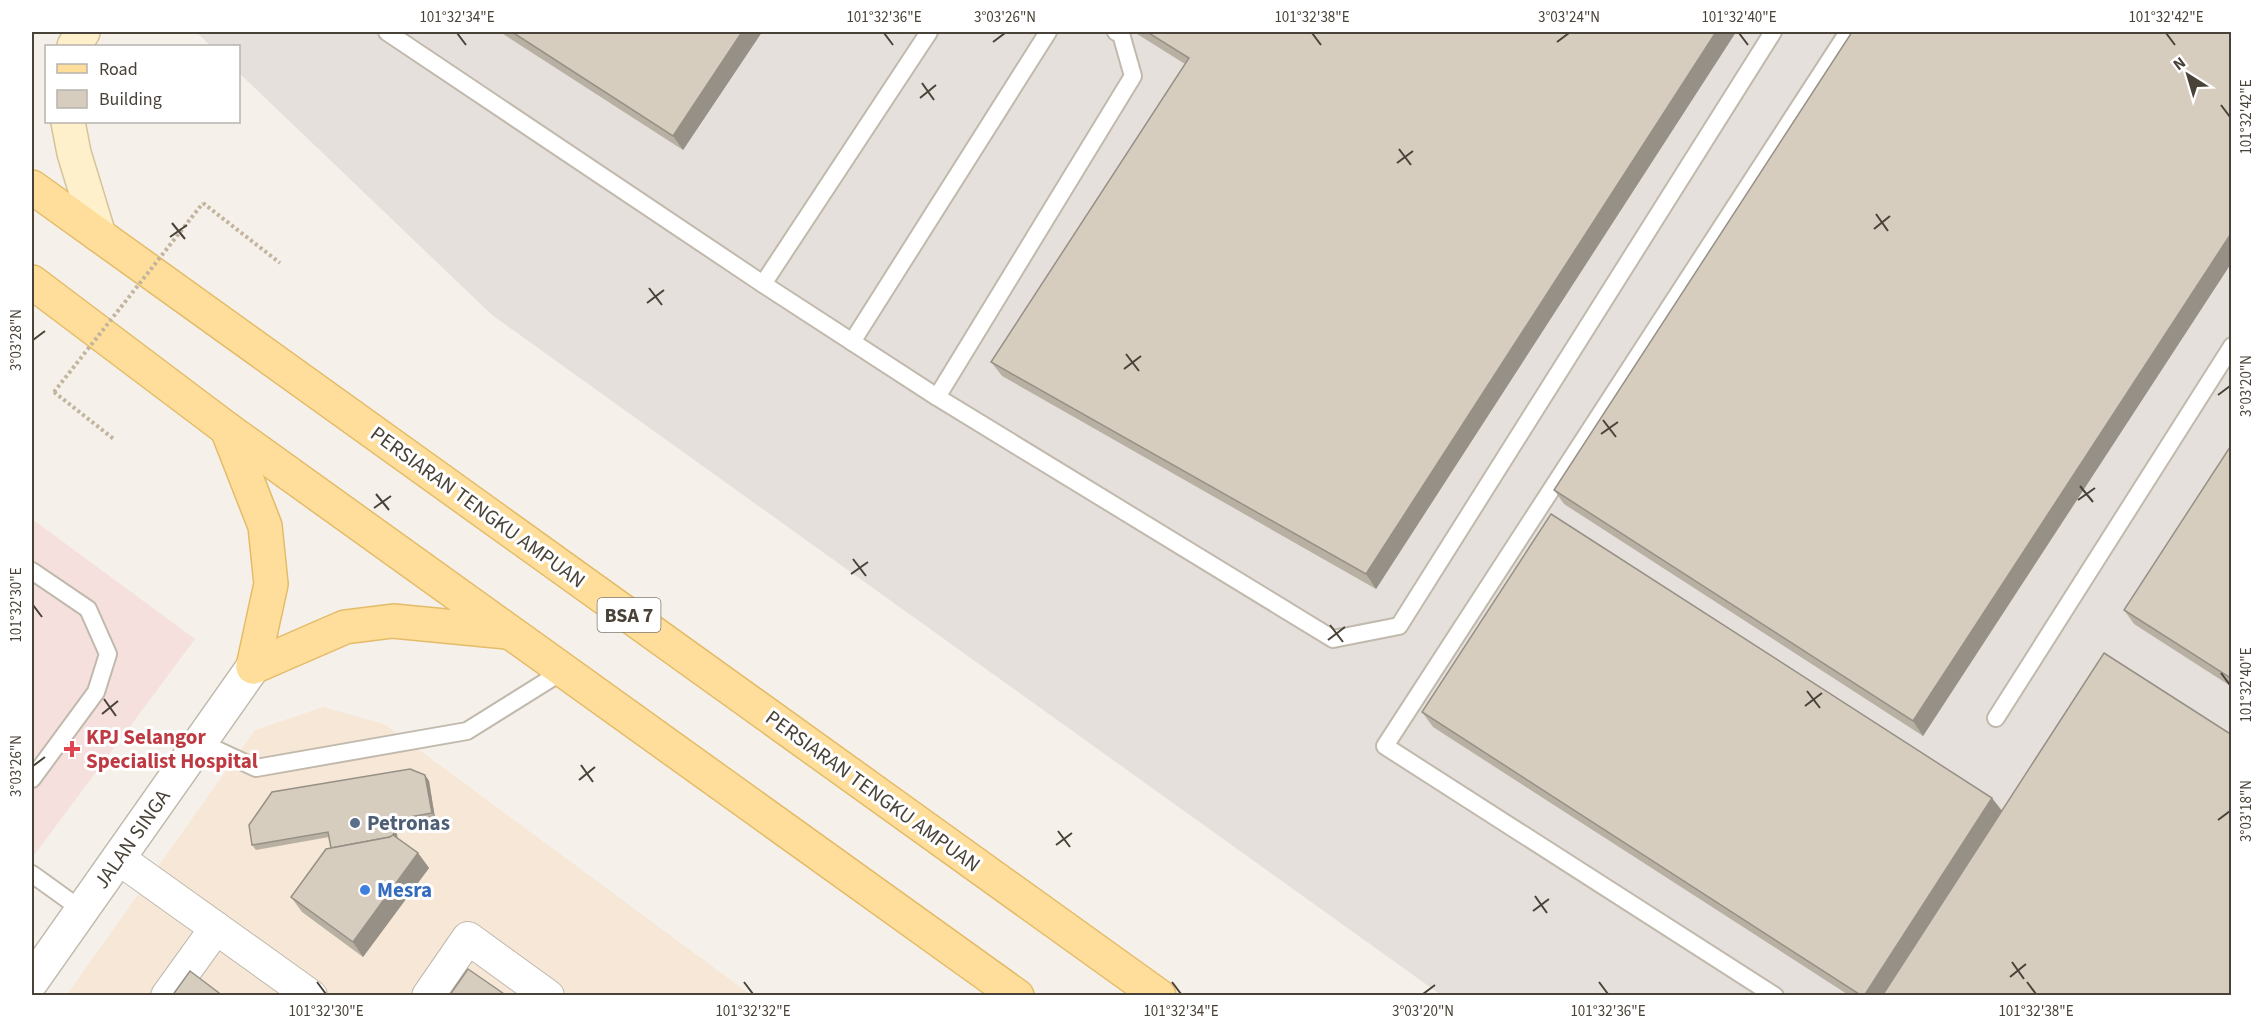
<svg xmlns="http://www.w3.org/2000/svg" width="2263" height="1027" font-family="'Source Sans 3',sans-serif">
	<rect width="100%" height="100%" fill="#f5f1ea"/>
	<polygon fill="#f6e7d6" points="323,707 384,724 751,995 66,996 255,730"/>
	<polygon fill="#e5e0db" points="196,32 2231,32 2231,995 1441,995 492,315 239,73 238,46 211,46"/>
	<polygon fill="#f5e0de" points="32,519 195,639 32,858"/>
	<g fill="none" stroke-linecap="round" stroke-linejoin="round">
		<defs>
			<g id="service">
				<polyline points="387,32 763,284 937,397 1333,639 1399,626 1773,32"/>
				<polyline points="763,284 929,32"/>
				<polyline points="852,342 1048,32"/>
				<polyline points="937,397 1133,76 1121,34 1116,32"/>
				<polyline points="32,571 88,609 108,654 96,692 32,779"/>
				<polyline points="1996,718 2232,346"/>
				<polyline points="200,742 256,768 467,731 563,671"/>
				<polyline points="32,874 82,910"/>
				<polyline points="1775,996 1385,746 1848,32"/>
			</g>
			<g id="minor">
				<polyline points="118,858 311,996"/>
				<polyline points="167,996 216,928"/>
				<polyline points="428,996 468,938 548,996"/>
			</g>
			<polyline id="tertiary" points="32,981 253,667"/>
			<g id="secondary">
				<polyline points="74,46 83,32"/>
				<polyline points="68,122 74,153 99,235"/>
			</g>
			<g id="primary">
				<polyline points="32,187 1159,996"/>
				<polyline points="32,282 227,429 1017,996"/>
				<polyline points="227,429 265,526 271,584 253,667"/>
				<polyline points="253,667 345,627 393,621 507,632"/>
			</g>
		</defs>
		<use href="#service" stroke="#c1b9ac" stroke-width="20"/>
		<use href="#minor" stroke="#c1b9ac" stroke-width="34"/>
		<use href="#tertiary" stroke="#c1b9ac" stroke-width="36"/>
		<use href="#secondary" stroke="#d5c39a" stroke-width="36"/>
		<use href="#primary" stroke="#e4bb68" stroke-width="36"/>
		<g stroke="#c2b49d" stroke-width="4" stroke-dasharray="3 3" stroke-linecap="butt">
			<polyline points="203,203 280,263"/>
			<polyline points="54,392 115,440"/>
		</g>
		<use href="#service" stroke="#fff" stroke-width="16"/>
		<use href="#minor" stroke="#fff" stroke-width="32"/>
		<use href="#tertiary" stroke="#fff" stroke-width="33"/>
		<use href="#secondary" stroke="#fef0ca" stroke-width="33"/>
		<use href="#primary" stroke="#fede9a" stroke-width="33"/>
		<polyline stroke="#c2b49d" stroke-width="4" stroke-dasharray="3 3" stroke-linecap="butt" points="54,392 203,203"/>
	</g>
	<g fill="#b9b0a4">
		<polygon points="500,32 762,32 683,150"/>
		<polygon points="1134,32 1736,32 1376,589 1002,376 991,362 1185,64"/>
		<polygon points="2232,32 2232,262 1923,736 1564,504 1554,490"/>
		<polygon points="2232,444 2232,687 2134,624 2124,610"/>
		<polygon points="1422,712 2002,811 2232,996 1850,996 1433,727"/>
		<polygon points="425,775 429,781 435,818 395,826 398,838 418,853 429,868 363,957 302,912 291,897 331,848 329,837 256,850 252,845"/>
	</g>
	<g fill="#969086">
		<polygon points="742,32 762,32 683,150 673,136"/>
		<polygon points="1716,32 1736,32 1376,589 1366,574"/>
		<polygon points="2232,232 2232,262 1923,736 1913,721"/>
		<polygon points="425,775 429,781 435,818 432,813"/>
		<polygon points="1992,798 2003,812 1884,996 1864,996"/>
		<polygon points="392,820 395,826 400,852 396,847"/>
		<polygon points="418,853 429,868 363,957 353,942"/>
	</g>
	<g fill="#d7cdbf" stroke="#969086" stroke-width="1.5">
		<polygon points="512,32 742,32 673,136"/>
		<polygon points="1147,32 1716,32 1366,574 991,362 1189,58"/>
		<polygon points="1852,32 2232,32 2232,232 1913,721 1554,490"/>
		<polygon points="2232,444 2232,679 2124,610"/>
		<polygon points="1551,514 1992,798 1864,996 1862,996 1422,712"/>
		<polygon points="2104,653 2232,735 2232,996 1882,996"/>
		<polygon points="410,769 425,775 432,813 392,820 394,836 393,835 390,837 331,848 328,832 252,845 249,825 272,792"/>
		<polygon points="393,835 418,853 353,942 291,897 326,849 390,837"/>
		<polygon points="468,969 507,996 449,996"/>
		<polygon points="190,971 223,996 172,996"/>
	</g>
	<path fill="none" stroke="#494238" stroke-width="2" d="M457 33 466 45M884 33 893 45M1312 33 1321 45M1739 33 1748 45M2166 33 2175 45M993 42 1005 33M1557 42 1569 33M922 83 934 100M920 98 936 85M2221 105 2230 117M1399 149 1411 165M1397 163 1413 151M1876 214 1888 231M172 223 185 239M1874 229 1890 216M170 237 187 225M649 288 662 305M647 303 664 290M33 340 45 331M1126 354 1139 371M1124 369 1141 356M2218 395 2230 386M1603 420 1616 437M1601 434 1618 422M2080 486 2093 502M376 494 389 510M2078 500 2095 488M374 508 391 496M853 559 866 576M851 574 868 562M33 605 42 617M1330 625 1343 642M1328 640 1345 627M2221 673 2230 685M1807 691 1820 708M104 699 116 716M1805 706 1822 693M102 714 118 701M581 765 593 782M33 766 45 757M579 780 595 767M2218 820 2230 811M1058 831 1070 847M1056 845 1072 833M1535 896 1547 913M1533 911 1549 899M2012 962 2024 979M2010 977 2026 964M317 982 326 994M744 982 753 994M1172 982 1181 994M1599 982 1608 994M2027 982 2036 994M1423 994 1435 985"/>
	<path fill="#e0444e" stroke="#fff" stroke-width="2" d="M69 740h6v6h6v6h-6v6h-6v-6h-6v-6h6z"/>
	<circle fill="#5c6f8a" stroke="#fff" stroke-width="2" cx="355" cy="823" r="6"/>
	<circle fill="#3f7fe0" stroke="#fff" stroke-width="2" cx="365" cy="890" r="6"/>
	<g text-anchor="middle" stroke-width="6" stroke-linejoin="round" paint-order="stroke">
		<rect fill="#fff" stroke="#807b74" stroke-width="1.5" x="597.5" y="598" width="63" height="34" rx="4.5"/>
		<g font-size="20" font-weight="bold" fill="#494238">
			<text x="629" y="622">BSA 7</text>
		</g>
		<g font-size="21" fill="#494238" stroke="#fff">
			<text transform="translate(478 507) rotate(36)" y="7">PERSIARAN TENGKU AMPUAN</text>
			<text transform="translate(873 791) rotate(36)" y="7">PERSIARAN TENGKU AMPUAN</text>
			<text transform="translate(132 839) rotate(-55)" y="7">JALAN SINGA</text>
		</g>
		<g font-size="21" font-weight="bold" fill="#be3a42" stroke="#fff" text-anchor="start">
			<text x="86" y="744">KPJ Selangor<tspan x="86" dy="24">Specialist Hospital</tspan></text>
		</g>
		<g font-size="21" font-weight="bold" fill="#4e5e75" stroke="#fff" text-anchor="start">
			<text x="367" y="830">Petronas</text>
		</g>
		<g font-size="21" font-weight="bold" fill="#366cbe" stroke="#fff" text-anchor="start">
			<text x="377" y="897">Mesra</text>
		</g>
	</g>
	<rect width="2263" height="1027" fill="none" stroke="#ffffff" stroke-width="66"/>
	<rect x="45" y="45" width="195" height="78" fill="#ffffff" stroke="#b6b3af" stroke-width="1.5"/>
	<rect x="57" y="64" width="30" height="9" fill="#fede9a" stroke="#b6b3af" stroke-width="1.5"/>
	<text x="99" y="75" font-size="18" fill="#494238">Road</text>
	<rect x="57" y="90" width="30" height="18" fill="#d7cdbf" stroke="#b6b3af" stroke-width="1.5"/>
	<text x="99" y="105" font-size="18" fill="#494238">Building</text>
	<g transform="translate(2188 75) rotate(323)" stroke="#ffffff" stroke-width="4.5" paint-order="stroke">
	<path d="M0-4.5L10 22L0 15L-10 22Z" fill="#494238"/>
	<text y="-9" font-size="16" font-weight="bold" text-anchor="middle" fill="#494238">N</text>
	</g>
	<rect x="33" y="33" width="2197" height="961" fill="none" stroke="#494238" stroke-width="2"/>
	<g font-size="15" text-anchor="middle" fill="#494238">
		<text x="457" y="22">101°32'34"E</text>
		<text x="884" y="22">101°32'36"E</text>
		<text x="1005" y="22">3°03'26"N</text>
		<text x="1312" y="22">101°32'38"E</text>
		<text x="1569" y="22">3°03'24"N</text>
		<text x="1739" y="22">101°32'40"E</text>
		<text x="2166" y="22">101°32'42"E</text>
		<text transform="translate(2246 117) rotate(-90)" y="5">101°32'42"E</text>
		<text transform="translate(16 340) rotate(-90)" y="5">3°03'28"N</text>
		<text transform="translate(2246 386) rotate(-90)" y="5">3°03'20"N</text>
		<text transform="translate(16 605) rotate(-90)" y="5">101°32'30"E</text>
		<text transform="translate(2246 685) rotate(-90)" y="5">101°32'40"E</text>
		<text transform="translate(16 766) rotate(-90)" y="5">3°03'26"N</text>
		<text transform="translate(2246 811) rotate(-90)" y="5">3°03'18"N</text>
		<text x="326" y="1016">101°32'30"E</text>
		<text x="753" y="1016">101°32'32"E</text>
		<text x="1181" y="1016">101°32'34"E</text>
		<text x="1423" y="1016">3°03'20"N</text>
		<text x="1608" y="1016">101°32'36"E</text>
		<text x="2036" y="1016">101°32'38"E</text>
	</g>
</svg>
